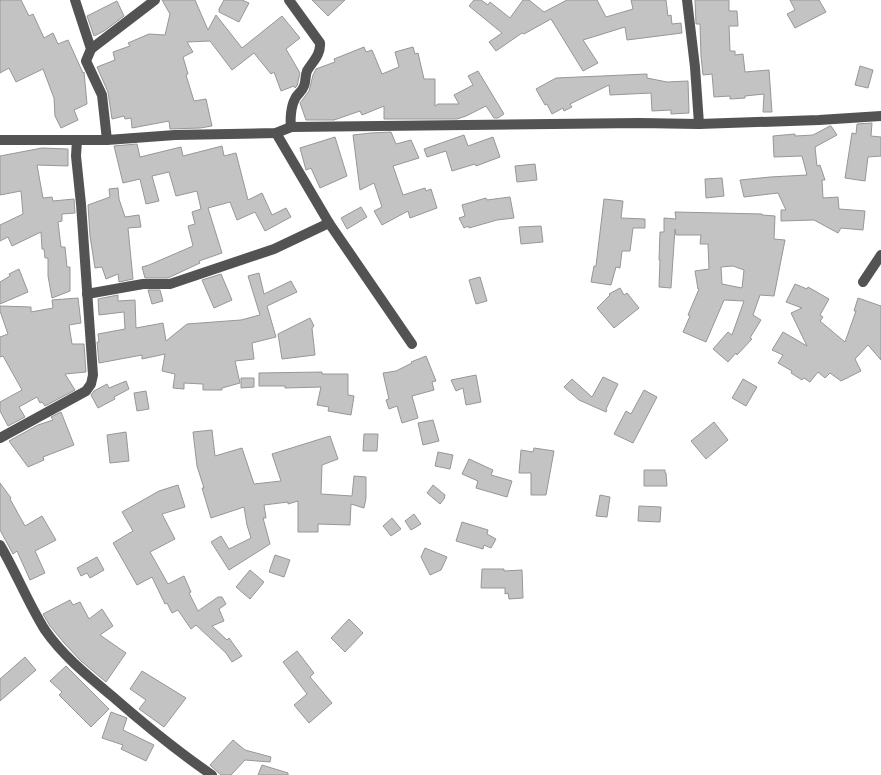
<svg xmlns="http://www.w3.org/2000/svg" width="881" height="775" font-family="'Source Sans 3',sans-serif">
	<rect width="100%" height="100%" fill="#fff"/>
	<g fill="#c3c3c3" stroke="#979797" fill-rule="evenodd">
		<polygon points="0,0 21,0 29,16 33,14 44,38 53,33 58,44 68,40 83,73 84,72 87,104 74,110 78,120 61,128 55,116 54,98 43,69 16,82 9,68 0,73"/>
		<polygon points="162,0 195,0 208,30 216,15 242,48 282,16 300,38 286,49 300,73 297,86 295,88 294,86 281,91 274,72 271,74 254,53 232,70 210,41 187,42 193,52 183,57 188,74 186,75 194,101 206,99 212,126 200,128 170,129 169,121 132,128 131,118 125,119 124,116 112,119 108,92 97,67 115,60 113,52 130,46 128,43 149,34 165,35 170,14"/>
		<polygon points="224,0 242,0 249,3 239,22 219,12 219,9"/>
		<polygon points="312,0 345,0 328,16"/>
		<polygon points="474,0 481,0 488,5 490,2 510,18 523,0 529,0 544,12 567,0 597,0 606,17 633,9 631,0 666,0 668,16 671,15 672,24 681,23 682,33 627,40 625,27 583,40 598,63 583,71 551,19 524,34 522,33 496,51 489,42 502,33 469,6"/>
		<polygon points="695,0 729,0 729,11 737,11 738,26 729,26 730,51 735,51 735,55 743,54 745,72 769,70 772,112 763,112 764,94 745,96 745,98 730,99 730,96 714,97 712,74 703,75 701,56 700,24 696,24"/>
		<polygon points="790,0 819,0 826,12 795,28 787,14 795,10"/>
		<polygon points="117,1 124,16 104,31 94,36 87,16"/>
		<polygon points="364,47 366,52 372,50 382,74 399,67 395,52 413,47 415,54 418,53 424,79 435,79 435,106 438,104 459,104 454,95 473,85 468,76 478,71 504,114 498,118 494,118 486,106 466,116 457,119 384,119 384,106 362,115 360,111 334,120 306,120 300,103 309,91 313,75 316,69 335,62 334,59"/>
		<polygon points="860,66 873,70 868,88 855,85"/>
		<polygon points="647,74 647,78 667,82 688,81 689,113 671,114 671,110 652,111 651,93 610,95 609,85 570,104 572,107 564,111 563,108 552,114 547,104 545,105 536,89 556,78"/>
		<polygon points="872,123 871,136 881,137 881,156 868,157 865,181 845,178 852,133 856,134 857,124"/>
		<polygon points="830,126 831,126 837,135 815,147 817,166 820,165 825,180 822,180 823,198 838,197 839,209 865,211 863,230 841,228 838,233 814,220 781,221 781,210 786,210 778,193 744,197 740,180 770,177 807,175 802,156 774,157 773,136 795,134 795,136 813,135"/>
		<polygon points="391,132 396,144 411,140 419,158 393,166 403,195 425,188 426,191 431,189 437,208 410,218 408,211 382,225 374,211 382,207 374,183 360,190 353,135 371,133"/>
		<polygon points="464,135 468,146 493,137 500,157 476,166 475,164 452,171 446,151 427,157 424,149"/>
		<polygon points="335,137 347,176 320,188 311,168 306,170 300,148"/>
		<polygon points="137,144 140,157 181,147 183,156 222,146 224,156 236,153 248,200 262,193 272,215 286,208 291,217 265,231 255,212 237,220 230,202 208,208 222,253 199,261 200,263 168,278 145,278 142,267 149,265 193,246 188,226 195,224 192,212 201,209 197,191 176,196 169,172 152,176 159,201 146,204 140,179 123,183 114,146"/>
		<polygon points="42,148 68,149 68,166 37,165 43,198 52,197 53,201 74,199 75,213 62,214 62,221 58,222 61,247 65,247 67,267 70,267 70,291 52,298 48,276 48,258 45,258 44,249 42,249 41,232 12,246 8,237 0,241 0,225 23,214 21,191 0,195 0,156"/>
		<polygon points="535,164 537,180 517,182 515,166"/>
		<polygon points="722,178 724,196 706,198 705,179"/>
		<polygon points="118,188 119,199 125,217 139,215 141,227 128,228 133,279 119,282 118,274 106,279 102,267 95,268 90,236 88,205 110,197 109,189"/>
		<polygon points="510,197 514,218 497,220 469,228 468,226 464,228 459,218 465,216 462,205 486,198 487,200"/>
		<polygon points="604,199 623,201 621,218 645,219 645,228 633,228 630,251 622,251 620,268 616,267 611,285 591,282 594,266 596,266"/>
		<polygon points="361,207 367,217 347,229 341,218"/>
		<path d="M675 212 762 214V215L775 216 774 239 785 240 774 296 760 295 753 315 761 320 750 338 752 339 737 355 736 353 728 362 713 349 728 332 732 335 744 301 724 300 706 342 683 332 690 316 688 315 699 289H698L695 271 709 269 708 244H700L701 235H676L675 229 671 288 659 287 660 260H659L660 232H664V218L676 219ZM733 266 744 270 742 288 722 284 721 267Z"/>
		<polygon points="541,226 543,242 521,244 519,227"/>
		<polygon points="19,269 28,292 0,304 0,282 10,276 9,274"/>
		<polygon points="259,273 264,294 291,281 297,292 267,306 276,337 252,343 254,359 235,361 240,383 222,388 222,390 203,390 203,384 184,383 184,389 173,388 175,374 162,371 165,354 142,359 142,355 99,363 97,342 99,342 98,334 125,329 124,312 99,315 98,299 118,295 118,301 135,300 136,328 163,323 166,341 187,324 241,320 260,315 248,276"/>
		<polygon points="221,274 232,300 214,308 202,280"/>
		<polygon points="480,277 487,301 476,304 469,280"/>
		<polygon points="795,284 807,289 808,287 829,299 820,315 823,317 820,321 845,342 856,311 854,311 858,298 881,306 881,360 868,345 855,359 861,371 841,381 830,373 825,378 818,372 810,382 804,378 802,380 791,373 792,371 778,363 783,355 772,350 783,332 807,346 791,313 802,308 786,302"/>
		<polygon points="620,288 624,295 627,293 639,308 614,328 597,308 610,295 609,294"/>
		<polygon points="148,290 160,290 163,301 152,304"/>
		<polygon points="78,298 81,323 69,325 72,344 84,344 86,372 65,374 75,390 45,406 42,402 40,403 37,397 19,407 25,417 8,426 0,411 0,402 22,390 3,356 0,357 0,337 8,334 0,311 0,306 31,307 31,312 53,308 52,300"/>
		<polygon points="310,318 314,326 312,328 315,355 282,359 278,334"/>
		<polygon points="426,356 436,381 432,382 434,390 412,396 418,418 402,423 397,406 389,409 386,400 389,399 383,373 396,371 412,363 411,362"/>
		<polygon points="322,372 322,374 348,374 348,395 354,396 351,415 328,411 329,407 317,405 321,387 285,388 285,386 259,386 259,373"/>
		<polygon points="476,375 481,402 466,405 463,388 456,391 451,380"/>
		<polygon points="603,377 618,384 606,409 607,410 606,412 579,400 564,387 572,379 592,397"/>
		<polygon points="241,378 254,378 254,387 241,388"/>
		<polygon points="743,379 757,387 746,406 732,398"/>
		<polygon points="126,381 129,389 114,397 115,399 98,408 91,395 94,391 107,384 109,388"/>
		<polygon points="644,390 657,397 633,443 614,434 626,411 631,414"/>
		<polygon points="146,391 149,409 137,411 134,393"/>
		<polygon points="61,412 74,445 43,457 44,460 28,467 9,441 38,425 53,420 51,417"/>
		<polygon points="433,420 439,441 423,445 418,423"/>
		<polygon points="714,422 728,440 706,459 691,441"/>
		<polygon points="212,430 215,456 242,448 254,484 281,481 272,454 330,436 338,459 322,465 321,494 352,496 354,476 366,477 366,498 364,508 351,504 350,525 318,524 318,532 298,532 298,501 288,504 288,502 264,505 266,518 263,518 270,544 229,570 211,542 221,536 229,549 251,538 247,525 244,507 211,518 202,488 204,488 197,466 193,432"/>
		<polygon points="126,432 129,461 110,463 107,435"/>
		<polygon points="364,434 378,434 377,451 363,451"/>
		<polygon points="534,448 554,451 546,495 531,495 531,473 519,473 521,450 533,452"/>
		<polygon points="438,452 453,455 450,469 435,466"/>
		<polygon points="469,459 493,470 491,475 512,481 507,497 476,488 478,481 462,474"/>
		<polygon points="644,470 665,470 665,473 666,473 667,486 644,486"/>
		<polygon points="0,483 11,498 10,499 25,526 42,516 56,540 35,551 45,573 30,580 17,551 13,554 0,530"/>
		<polygon points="178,485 185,507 162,514 175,539 150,552 168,584 184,576 191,592 189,593 198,611 218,597 222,597 226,604 219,609 224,621 212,626 227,640 229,638 242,656 232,662 226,653 196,625 191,629 178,610 172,613 167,603 165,604 152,577 137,585 113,543 133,531 122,512 159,491"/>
		<polygon points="433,485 445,495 444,499 440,504 427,493"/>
		<polygon points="600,495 610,497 607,517 596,516"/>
		<polygon points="639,506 661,507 660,522 638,521"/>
		<polygon points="414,514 421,524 411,530 405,521"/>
		<polygon points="392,518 401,529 391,536 383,526"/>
		<polygon points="462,522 488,530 487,534 496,539 491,548 484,545 483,549 456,541"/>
		<polygon points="425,548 447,557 441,570 430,575 421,557"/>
		<polygon points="275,555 290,560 284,577 269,572"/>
		<polygon points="97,557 104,570 90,578 87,573 81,576 77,568"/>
		<polygon points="482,569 504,569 504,571 522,570 523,598 509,599 508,593 505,594 505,588 481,588"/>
		<polygon points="250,570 264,582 250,599 236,587"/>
		<polygon points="70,600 73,605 80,602 89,619 102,609 113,626 100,635 126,653 106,682 81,661 65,644 50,626 43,614"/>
		<polygon points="349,619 363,633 345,652 331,638"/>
		<polygon points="297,651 314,673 310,677 332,703 309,723 294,705 307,694 283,662"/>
		<polygon points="25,657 36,670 0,701 0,679"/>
		<polygon points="66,666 109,709 91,727 59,695 62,692 50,681"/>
		<polygon points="142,671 186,698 164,727 139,709 146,700 130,689"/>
		<polygon points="111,712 127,718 123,730 154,745 146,761 121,749 123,745 102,738"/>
		<polygon points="233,740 245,750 271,757 270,762 245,760 231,775 221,775 210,765"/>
		<polygon points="262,765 288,773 288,775 258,775"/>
	</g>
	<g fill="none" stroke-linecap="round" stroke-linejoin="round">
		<g stroke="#535353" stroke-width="10">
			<polyline points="75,0 91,49 86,61 102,95 107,140"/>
			<path d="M289 0 320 43C321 55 312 62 307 71 305 76 306 81 304 86 302 92 297 94 295 99 291 106 290 119 291 127"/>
			<polyline points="687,0 695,67 699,124"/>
			<polyline points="91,49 155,0"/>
			<polyline points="276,133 329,223 412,344"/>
			<polyline points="0,140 107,140 175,135 276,133 291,127 639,123 699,124 819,120 881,116"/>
			<polyline points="863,282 881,255"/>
			<polyline points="87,294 143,284 170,284 274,249 329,223"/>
			<polyline points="0,438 86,391 91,384 93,375 81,204 76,156 77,140"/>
			<path d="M0 545C16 572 28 603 45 630 63 656 88 676 112 696 144 724 177 751 212 775"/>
		</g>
	</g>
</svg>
